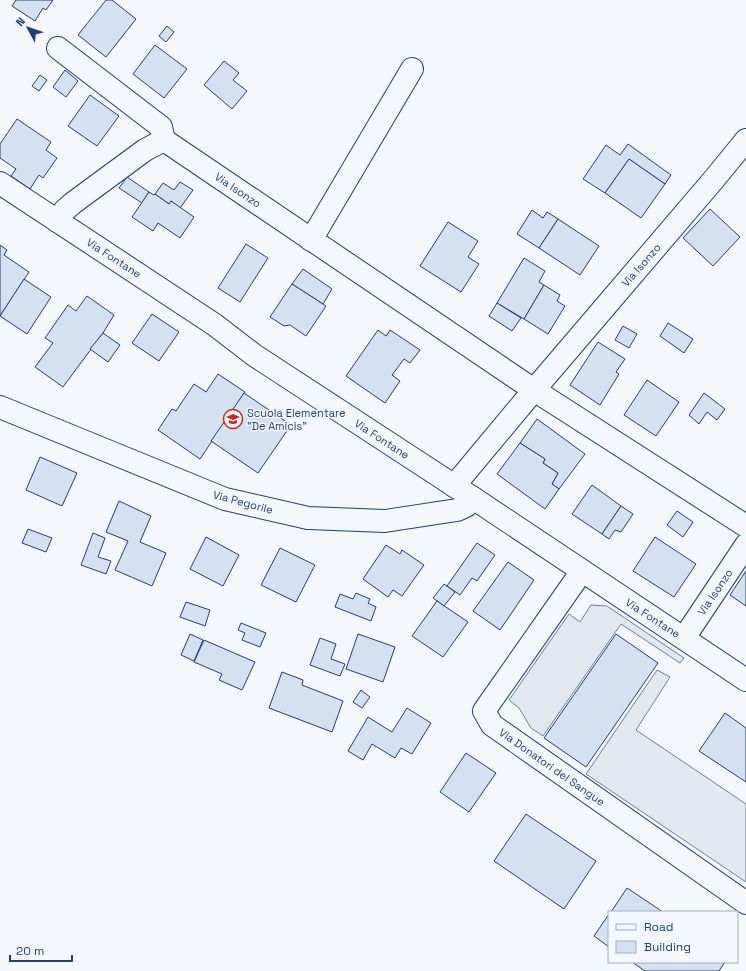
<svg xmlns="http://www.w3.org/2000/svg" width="746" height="971" font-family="'Space Grotesk',sans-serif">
	<rect width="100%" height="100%" fill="#f4f7fb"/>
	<g fill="#e3e8f0" stroke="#687fa3">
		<polygon points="591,605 607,606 684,658 680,663 621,624 543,736 531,728 519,708 509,700 569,614 580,622"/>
		<polygon points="657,670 670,677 636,730 746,804 746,882 586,774"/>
	</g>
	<g fill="#d5e0f0" stroke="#1d3f73">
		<polygon points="16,0 53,0 46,10 43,8 35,21 12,6"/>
		<polygon points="106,0 112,0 136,19 106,57 78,35"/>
		<polygon points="167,26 174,32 166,42 159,36"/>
		<polygon points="155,45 187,69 164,98 133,74"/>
		<polygon points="224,61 239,73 233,80 247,91 232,109 204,85"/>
		<polygon points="65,70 78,81 66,97 53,87"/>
		<polygon points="40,75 47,80 39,91 32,86"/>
		<polygon points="90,95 119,116 97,146 68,126"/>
		<polygon points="17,119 51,142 46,150 57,158 43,178 39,175 30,189 11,176 16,169 0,158 0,144"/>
		<polygon points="628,144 671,175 665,184 629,159 605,193 583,179 606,145 620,155"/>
		<polygon points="629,159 665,184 641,218 605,193"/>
		<polygon points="127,177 149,192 142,203 119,188"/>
		<polygon points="180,182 193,190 180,208 171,201 169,204 155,194 163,183 174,190"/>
		<polygon points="149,192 154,195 155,194 169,204 171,201 194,217 180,238 158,223 153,231 132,217"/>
		<polygon points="710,209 740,237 713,266 683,238"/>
		<polygon points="532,210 543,218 547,212 558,219 539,248 517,234"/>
		<polygon points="558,219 599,246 580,275 539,248"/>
		<polygon points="448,222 478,241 468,257 479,264 461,292 420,266"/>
		<polygon points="246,244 268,258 240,302 218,288"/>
		<polygon points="0,245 7,250 4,255 29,272 0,316"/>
		<polygon points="524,258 545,271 539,282 544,285 524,319 497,303"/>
		<polygon points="303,269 332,289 323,304 292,284"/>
		<polygon points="24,279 51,297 27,334 0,316"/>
		<polygon points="292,284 326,306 306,336 290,325 284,326 270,317"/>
		<polygon points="544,285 560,295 557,301 565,306 548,334 524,319"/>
		<polygon points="87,296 114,315 103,333 63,387 35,367 53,343 45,338 68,305 76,311"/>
		<polygon points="497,303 521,318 512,331 489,316"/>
		<polygon points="152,314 179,332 159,361 132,343"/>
		<polygon points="668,323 693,339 684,353 660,336"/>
		<polygon points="623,326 637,334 629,348 615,340"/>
		<polygon points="378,330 386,336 390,330 420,350 410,363 404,359 392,375 400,381 385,403 346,376"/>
		<polygon points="103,333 120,345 108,362 90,349"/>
		<polygon points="598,342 625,359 616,372 619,374 600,405 570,385"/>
		<polygon points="218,374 245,392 200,459 158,430 172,409 176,411 194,384 206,392"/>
		<polygon points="647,380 679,402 656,436 624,415"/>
		<polygon points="244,393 291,425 258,473 211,441"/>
		<polygon points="704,393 725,409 717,420 707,412 699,424 689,415"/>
		<polygon points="537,419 585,454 559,489 552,484 558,473 543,463 545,459 520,443"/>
		<polygon points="520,443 545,459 543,463 558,473 552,484 559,489 545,509 497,474"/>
		<polygon points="40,457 77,473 62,506 26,490"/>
		<polygon points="592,485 621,506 602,534 572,514"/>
		<polygon points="119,501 151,516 140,542 166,553 152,586 115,570 128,541 106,532"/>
		<polygon points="621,506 633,514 621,532 615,530 609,539 602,534"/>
		<polygon points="677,511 693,522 683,537 667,525"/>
		<polygon points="28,529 52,538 46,552 22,543"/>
		<polygon points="93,533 105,538 98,557 111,561 106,574 81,565"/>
		<polygon points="206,537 239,555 223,586 190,569"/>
		<polygon points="655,537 696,564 674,597 633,571"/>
		<polygon points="477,543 495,555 477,581 472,578 460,595 447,586"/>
		<polygon points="386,545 400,554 402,550 424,565 402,596 393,590 388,597 363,579"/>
		<polygon points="280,548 315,565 296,602 261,585"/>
		<polygon points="508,562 534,580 500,630 473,611"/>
		<polygon points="746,571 746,606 730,595"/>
		<polygon points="444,584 455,592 444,606 433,598"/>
		<polygon points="356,593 370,599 368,603 376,607 371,621 335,607 340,594 353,599"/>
		<polygon points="437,601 468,622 443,657 412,636"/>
		<polygon points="186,602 210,610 205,626 180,617"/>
		<polygon points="241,623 266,633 260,647 242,640 245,633 238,630"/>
		<polygon points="190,634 203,640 194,661 181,655"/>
		<polygon points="358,634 395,647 383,682 346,669"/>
		<polygon points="616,634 658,663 586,767 544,738"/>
		<polygon points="320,638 336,644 331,659 345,664 340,676 310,665"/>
		<polygon points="204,640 255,662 242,690 219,680 222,674 194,662"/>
		<polygon points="282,672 303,680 302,685 343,701 332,732 269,708"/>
		<polygon points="361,690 370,697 362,708 353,702"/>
		<polygon points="407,708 431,723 412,754 401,748 395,758 372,744 363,760 348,751 368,717 392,732"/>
		<polygon points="725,713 746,728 746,782 699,751"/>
		<polygon points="466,753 496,773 469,812 440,792"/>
		<polygon points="526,814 596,861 564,909 494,861"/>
		<polygon points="627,888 663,912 611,912"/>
		<polygon points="609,914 609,947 594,936"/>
		<polygon points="632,962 725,962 719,971 645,971"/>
	</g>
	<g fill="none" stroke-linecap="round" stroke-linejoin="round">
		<defs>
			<g id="minor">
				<polyline points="58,48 161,127 164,140 534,390 746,526"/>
				<polyline points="0,183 215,325 254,355 473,498 746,680"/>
				<polyline points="57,221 65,210 73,203 145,150 164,140"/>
				<polyline points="311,240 412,69"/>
				<polyline points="0,407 225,499 308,518 385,521 457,510 466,506 473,498"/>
				<polyline points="454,486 534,390 715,178 746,140"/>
				<polyline points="582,571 484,711 492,725 746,903"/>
				<polyline points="684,638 746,545"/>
			</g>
		</defs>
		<use href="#minor" stroke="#1d3f73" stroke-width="24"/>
		<use href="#minor" stroke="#f4f7fb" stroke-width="22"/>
	</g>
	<defs>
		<symbol id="school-ring" viewBox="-11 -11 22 22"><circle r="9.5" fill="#f4f7fb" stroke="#c62828" stroke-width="1.5"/><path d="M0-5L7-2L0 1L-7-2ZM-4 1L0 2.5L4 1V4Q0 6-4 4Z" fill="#c62828"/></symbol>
	</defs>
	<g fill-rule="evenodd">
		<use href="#school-ring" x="222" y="408" width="22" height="22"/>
	</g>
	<g text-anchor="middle" stroke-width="3" stroke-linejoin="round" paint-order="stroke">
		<g font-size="11" fill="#1d3f73" stroke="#f4f7fb">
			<text transform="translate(238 190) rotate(34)" y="4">Via Isonzo</text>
			<text transform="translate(114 258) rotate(33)" y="4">Via Fontane</text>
			<text transform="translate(641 265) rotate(-49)" y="4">Via Isonzo</text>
			<text transform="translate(382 439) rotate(33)" y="4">Via Fontane</text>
			<text transform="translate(243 502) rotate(15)" y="4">Via Pegorile</text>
			<text transform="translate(715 592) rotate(-56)" y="4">Via Isonzo</text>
			<text transform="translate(653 618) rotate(33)" y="4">Via Fontane</text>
			<text transform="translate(552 767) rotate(35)" y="4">Via Donatori del Sangue</text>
		</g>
		<g font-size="11" fill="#1d3f73" stroke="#f4f7fb" text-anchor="start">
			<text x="247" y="417">Scuola Elementare<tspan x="247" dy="13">"De Amicis"</tspan></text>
		</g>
	</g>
	<rect x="608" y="911" width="130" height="52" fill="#f4f7fb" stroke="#9eadc5"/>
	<rect x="616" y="924" width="20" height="6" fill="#f4f7fb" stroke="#9eadc5"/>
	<text x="644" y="931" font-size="12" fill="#1d3f73">Road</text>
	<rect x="616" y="941" width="20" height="12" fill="#d5e0f0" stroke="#9eadc5"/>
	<text x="644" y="951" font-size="12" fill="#1d3f73">Building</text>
	<g transform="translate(28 28) rotate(310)" stroke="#f4f7fb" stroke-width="3" paint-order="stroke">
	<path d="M0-3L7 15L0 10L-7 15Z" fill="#1d3f73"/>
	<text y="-6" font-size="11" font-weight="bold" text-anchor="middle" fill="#1d3f73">N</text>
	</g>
	<path d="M10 955v6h62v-6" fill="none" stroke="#1d3f73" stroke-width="2"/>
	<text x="16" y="955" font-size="12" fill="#1d3f73" stroke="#f4f7fb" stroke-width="3" paint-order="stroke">20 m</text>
</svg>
